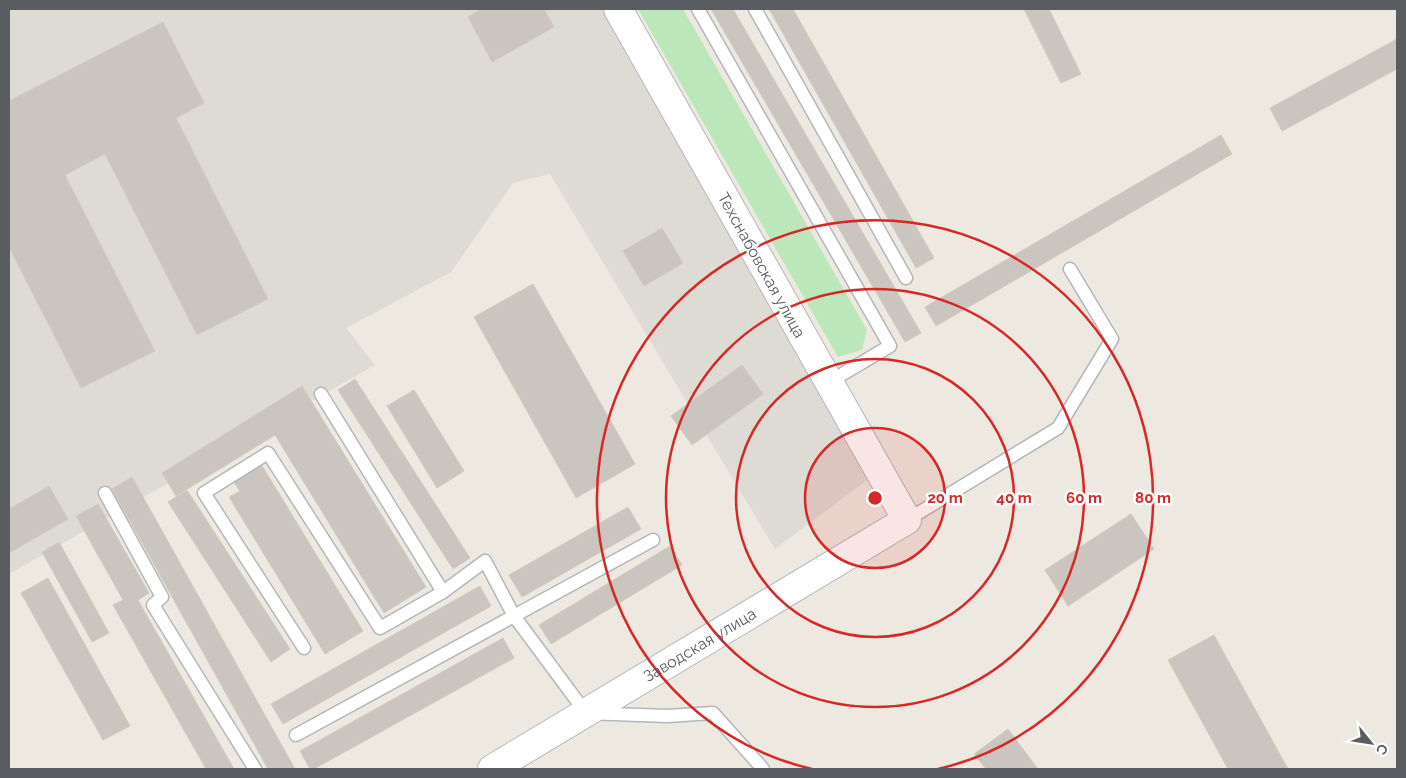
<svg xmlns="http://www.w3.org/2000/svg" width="1406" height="778" font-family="Raleway,sans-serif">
	<rect width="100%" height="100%" fill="#ede9e0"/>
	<polygon fill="#dddbd4" points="9,9 615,9 883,468 775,549 550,174 513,183 451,272 346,328 375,365 9,574"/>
	<polygon fill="#bce7ba" points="638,9 683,9 867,330 862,350 838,357"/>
	<g fill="#cac6bf" stroke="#d2cbbe">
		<polygon points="482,9 544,9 554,27 492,62 468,17"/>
		<polygon points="711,9 733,9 921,333 905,342"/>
		<polygon points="769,9 793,9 934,258 916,268"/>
		<polygon points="1024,9 1049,9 1081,74 1061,83"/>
		<polygon points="163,22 204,103 176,118 268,299 197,335 105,154 65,175 155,351 81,388 9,247 9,101"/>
		<polygon points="1397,39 1397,69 1282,131 1270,108"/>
		<polygon points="1221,135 1232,154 936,326 925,307"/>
		<polygon points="662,228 683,263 644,286 623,251"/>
		<polygon points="533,284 635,464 576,498 474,317"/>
		<polygon points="742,365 763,394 692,445 671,416"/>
		<polygon points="355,379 470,558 453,569 338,390"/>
		<polygon points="302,386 426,587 384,613 275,435 176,496 162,473"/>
		<polygon points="414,390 464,471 437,488 387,406"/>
		<polygon points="261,464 363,631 325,654 229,497 240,491 233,481"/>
		<polygon points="132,477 295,769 268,769 112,489"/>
		<polygon points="49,486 68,519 9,553 9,509"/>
		<polygon points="187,490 290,649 271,662 168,502"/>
		<polygon points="98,504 149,593 138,600 234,769 206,769 113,605 123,600 76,516"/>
		<polygon points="628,507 641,529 522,597 509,575"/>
		<polygon points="1131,514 1154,549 1068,606 1045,570"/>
		<polygon points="59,542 109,633 92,642 42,552"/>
		<polygon points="670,546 682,565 551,644 539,625"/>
		<polygon points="48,578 130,726 103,740 21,593"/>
		<polygon points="480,586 491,606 283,724 271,704"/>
		<polygon points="1214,635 1288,769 1228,769 1168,660"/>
		<polygon points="503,638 514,658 314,769 310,769 300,751"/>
		<polygon points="1008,729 1038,769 986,769 974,754"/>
	</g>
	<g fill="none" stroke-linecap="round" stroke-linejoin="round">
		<defs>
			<g id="service">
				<polyline points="698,9 890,346 829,382"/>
				<polyline points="755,9 906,278"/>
				<polyline points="321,394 443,592 485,561 514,616 586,713 667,716 713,713 763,769"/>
				<polyline points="105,493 162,597 153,605 255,769"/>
				<polyline points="907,520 1058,428 1112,339 1070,269"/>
				<polyline points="304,648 204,493 268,453 380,628 443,592"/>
				<polyline points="296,735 653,540"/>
			</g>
			<g id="tertiary">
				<path id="s1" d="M492 769 907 520 618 9"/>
			</g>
		</defs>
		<use href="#service" stroke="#b3b7bc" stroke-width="15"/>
		<use href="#tertiary" stroke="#b3b7bc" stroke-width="30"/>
		<use href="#service" stroke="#fff" stroke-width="12"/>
		<use href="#tertiary" stroke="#fff" stroke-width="28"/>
	</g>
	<circle cx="875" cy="498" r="70" fill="#d62828" fill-opacity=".12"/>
	<g fill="none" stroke="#d62828" stroke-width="2.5">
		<circle cx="875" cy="498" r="70"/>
		<circle cx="875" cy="498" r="139"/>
		<circle cx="875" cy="498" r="209"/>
		<path d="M812 769A278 278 0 1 1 938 769"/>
	</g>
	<g text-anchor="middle" stroke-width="5" stroke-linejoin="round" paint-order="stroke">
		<g font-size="16" fill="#595d62" stroke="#fff">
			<text transform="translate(762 265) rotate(61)" y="6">Техснабовская улица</text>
			<text dy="6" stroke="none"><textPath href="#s1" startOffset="242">Заводская улица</textPath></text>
		</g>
	</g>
	<circle cx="875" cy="498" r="8" fill="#d62828" stroke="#fff" stroke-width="2.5"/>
	<g font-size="15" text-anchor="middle" font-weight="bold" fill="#d62828" stroke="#fff" stroke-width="5" stroke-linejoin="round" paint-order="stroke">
		<text x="945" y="503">20 m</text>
		<text x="1014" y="503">40 m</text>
		<text x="1084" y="503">60 m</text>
		<text x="1153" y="503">80 m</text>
	</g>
	<rect width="1406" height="778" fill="none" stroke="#595d62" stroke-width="20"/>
	<g transform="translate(1371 743) rotate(120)" stroke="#ffffff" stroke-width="4" paint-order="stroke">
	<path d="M0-4L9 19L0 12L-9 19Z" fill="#595d62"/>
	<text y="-8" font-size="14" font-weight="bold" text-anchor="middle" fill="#595d62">С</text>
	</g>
</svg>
